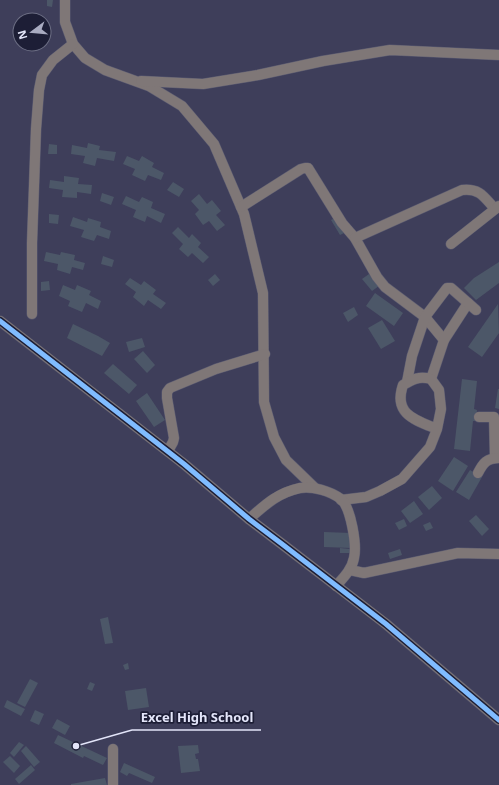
<svg xmlns="http://www.w3.org/2000/svg" width="499" height="785" font-family="'Noto Sans',sans-serif">
	<rect width="100%" height="100%" fill="#3e3e5a"/>
	<g fill="#4c5768">
		<polygon points="47,0 53,0 52,7 47,6"/>
		<polygon points="44,28 50,28 49,37 44,36"/>
		<polygon points="88,143 100,146 99,150 116,152 114,161 97,158 95,166 83,163 85,156 71,154 72,145 87,148"/>
		<polygon points="49,144 57,145 57,154 48,154"/>
		<polygon points="127,156 139,161 142,156 154,163 152,167 164,173 161,180 148,175 145,181 132,175 135,169 123,164"/>
		<polygon points="64,176 79,178 78,184 92,185 91,194 77,192 77,198 62,197 63,190 49,188 50,180 64,182"/>
		<polygon points="173,182 184,189 179,197 167,190"/>
		<polygon points="102,193 114,197 111,205 100,201"/>
		<polygon points="199,194 207,204 212,200 221,211 216,215 225,225 217,231 209,221 203,225 195,214 199,210 191,201"/>
		<polygon points="126,196 139,202 142,197 153,202 151,208 165,214 161,223 147,216 145,222 133,217 136,210 122,204"/>
		<polygon points="49,214 59,215 58,224 49,223"/>
		<polygon points="73,217 87,222 88,218 101,222 100,227 111,231 109,239 97,235 94,241 81,237 84,230 70,226"/>
		<polygon points="335,218 344,233 340,235 331,220"/>
		<polygon points="178,227 189,238 192,234 201,243 198,247 209,257 203,263 192,253 188,257 179,249 183,244 172,233"/>
		<polygon points="46,252 60,255 61,252 75,255 74,260 85,263 83,270 72,267 70,274 57,270 58,264 44,261"/>
		<polygon points="103,256 114,260 112,267 101,264"/>
		<polygon points="499,262 499,283 476,300 464,288 474,278"/>
		<polygon points="215,274 220,280 213,286 208,280"/>
		<polygon points="369,274 379,286 372,291 362,279"/>
		<polygon points="130,278 141,285 144,281 156,290 153,294 166,303 161,309 148,300 144,306 133,297 136,292 125,284"/>
		<polygon points="49,281 50,290 41,291 41,282"/>
		<polygon points="63,285 75,290 77,285 91,291 89,295 101,301 98,309 86,303 82,312 68,306 70,301 59,296"/>
		<polygon points="375,293 403,313 394,326 366,306"/>
		<polygon points="498,304 499,333 482,357 468,347"/>
		<polygon points="354,307 358,315 348,322 343,313"/>
		<polygon points="382,320 395,341 381,349 368,328"/>
		<polygon points="73,324 98,336 110,343 102,356 67,338"/>
		<polygon points="142,338 145,347 129,352 126,342"/>
		<polygon points="143,351 155,365 147,373 134,359"/>
		<polygon points="113,364 137,385 129,394 104,373"/>
		<polygon points="462,379 477,381 474,409 477,410 476,421 473,421 470,451 454,449"/>
		<polygon points="498,389 499,389 499,409 495,408"/>
		<polygon points="147,393 165,420 154,427 136,401"/>
		<polygon points="454,457 468,466 453,491 438,481"/>
		<polygon points="470,470 482,477 469,500 456,492"/>
		<polygon points="432,486 442,498 429,510 418,497"/>
		<polygon points="414,501 423,514 410,523 401,511"/>
		<polygon points="476,515 489,529 482,536 469,521"/>
		<polygon points="404,519 407,526 399,530 395,523"/>
		<polygon points="430,522 433,528 426,531 423,525"/>
		<polygon points="324,532 351,533 351,548 324,547"/>
		<polygon points="340,548 350,549 350,553 340,553"/>
		<polygon points="400,549 402,555 390,559 388,553"/>
		<polygon points="108,617 113,643 105,644 100,619"/>
		<polygon points="128,663 129,669 125,670 123,665"/>
		<polygon points="30,679 38,683 25,707 17,703"/>
		<polygon points="90,682 95,684 92,691 87,689"/>
		<polygon points="146,688 149,707 128,710 125,691"/>
		<polygon points="7,700 25,709 21,716 4,707"/>
		<polygon points="35,710 44,714 39,725 30,721"/>
		<polygon points="57,719 70,726 65,735 52,728"/>
		<polygon points="58,735 107,758 103,765 84,756 83,758 54,743"/>
		<polygon points="19,742 24,745 14,757 10,753"/>
		<polygon points="198,745 199,753 195,754 196,759 198,759 200,771 181,773 178,746"/>
		<polygon points="26,746 40,762 34,767 21,751"/>
		<polygon points="10,756 20,766 14,773 3,762"/>
		<polygon points="124,763 155,777 152,783 129,773 127,776 120,772"/>
		<polygon points="31,765 35,770 19,784 15,779"/>
		<polygon points="105,778 107,785 71,785 71,784"/>
	</g>
	<g fill="none" stroke-linecap="round" stroke-linejoin="round">
		<defs>
			<g id="minor">
				<polyline points="65,0 65,22 73,44 85,58 105,70 149,86 182,106 214,144 244,214 263,293 264,402 274,437 286,460 315,488"/>
				<polyline points="141,81 203,84 258,75 323,61 390,50 499,55"/>
				<polyline points="241,207 301,169 305,168 308,168 342,223 355,238 377,277 385,287 425,317 444,340"/>
				<path d="M355 238 462 190C480 188 484 197 495 209"/>
				<polyline points="451,244 499,206"/>
				<polyline points="32,314 32,243 36,129 39,90 42,75 53,60 73,44"/>
				<polyline points="0,321 184,464 249,519 282,544 386,624 499,720"/>
				<polyline points="431,379 444,340 468,303"/>
				<polyline points="407,382 412,356 425,317 447,288 451,288 476,310"/>
				<polyline points="479,417 494,417 495,458"/>
				<polyline points="168,451 173,442 174,438 167,398 167,392 170,388 216,369 265,354"/>
				<path d="M478 473C483 463 487 458 499 458"/>
				<path d="M341 500 366 497 380 491 402 479 430 447 437 429 441 409 439 390 431 379C419 376 413 379 403 385 393 414 415 420 437 429"/>
				<path d="M249 519C265 505 277 493 300 488 313 486 330 491 341 499 351 508 357 545 354 558 352 569 344 577 336 586"/>
				<polyline points="350,570 364,573 458,553 499,554"/>
				<polyline points="113,785 113,749"/>
			</g>
		</defs>
		<use href="#minor" stroke="#5b5b71" stroke-width="11"/>
		<use href="#minor" stroke="#7f7777" stroke-width="10"/>
		<defs>
			<polyline id="cycleway" points="0,321 184,464 249,519 282,544 386,624 499,720"/>
		</defs>
		<use href="#cycleway" stroke="#1d1e36" stroke-width="8"/>
		<use href="#cycleway" stroke="#80bcff" stroke-width="5"/>
	</g>
	<path fill="none" stroke="#e3e5f9" stroke-width="1.5" d="M76 746L132 730H261"/>
	<circle fill="#e3e5f9" stroke="#1d1e36" stroke-width="1.5" cx="76" cy="746" r="4"/>
	<g font-size="13" text-anchor="middle" font-weight="bold" fill="#e3e5f9" stroke="#1d1e36" stroke-width="3.5" stroke-linejoin="round" paint-order="stroke">
		<text x="197" y="722">Excel High School</text>
	</g>
	<g transform="translate(32 32) rotate(254)"><circle r="19" fill="#1d1e36" stroke="#6c6e84"/>
	<path d="M0-3L7 15L0 10L-7 15Z" fill="#a9abc1"/>
	<text y="-6" font-size="11" font-weight="bold" text-anchor="middle" fill="#e3e5f9">N</text>
	</g>
</svg>
